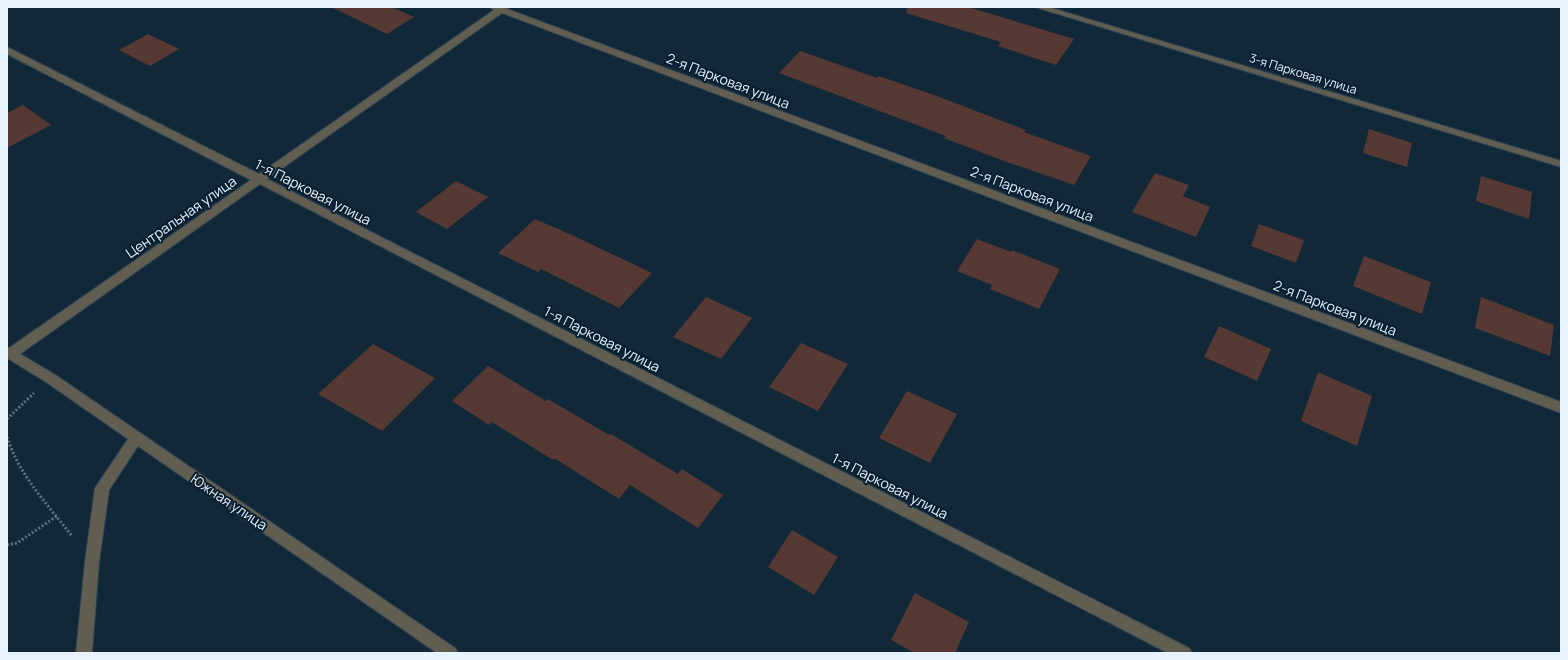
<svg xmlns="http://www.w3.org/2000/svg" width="1568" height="660" font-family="Manrope,sans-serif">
	<rect width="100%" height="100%" fill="#112839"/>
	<g fill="#563932">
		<polygon points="331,7 392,7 414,17 387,34"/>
		<polygon points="907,7 968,7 1074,39 1056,65 998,46 1001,42 906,13"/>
		<polygon points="148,34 179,49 150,66 119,50"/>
		<polygon points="800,51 877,78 879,76 934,95 1026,130 1024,132 1091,156 1074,185 1004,161 944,138 946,136 779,73"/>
		<polygon points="23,105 51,125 7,148 7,113"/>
		<polygon points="1369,129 1412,143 1407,167 1363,153"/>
		<polygon points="1155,173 1189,185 1183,196 1210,207 1196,237 1132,212"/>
		<polygon points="1481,176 1532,192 1529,219 1476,201"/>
		<polygon points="456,181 488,197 447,229 416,212"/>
		<polygon points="535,219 574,236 652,273 619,308 541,269 538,272 498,253"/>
		<polygon points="1259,224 1304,240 1296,263 1251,246"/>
		<polygon points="977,239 1011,252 1012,250 1060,269 1039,309 990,289 992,285 957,271"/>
		<polygon points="1364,256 1431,282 1422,314 1353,286"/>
		<polygon points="706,297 752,318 721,359 673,337"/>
		<polygon points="1481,297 1554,325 1550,356 1475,328"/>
		<polygon points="1219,326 1271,349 1257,381 1204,357"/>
		<polygon points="801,343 848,364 818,411 769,387"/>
		<polygon points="373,344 435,378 382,431 318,394"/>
		<polygon points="488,366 546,401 548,399 609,435 611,434 678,474 682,469 723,495 698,528 630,485 619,499 554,458 553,460 492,422 489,425 452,401"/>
		<polygon points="1318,372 1372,396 1357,446 1301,421"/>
		<polygon points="907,391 957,414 930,463 879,438"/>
		<polygon points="792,530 838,557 814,595 768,567"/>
		<polygon points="915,593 969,622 955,653 915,653 891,640"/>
	</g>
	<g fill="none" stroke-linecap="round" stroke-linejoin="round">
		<defs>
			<g id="street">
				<polygon points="489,7 509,7 507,9 1561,402 1561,413 502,13 267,179 1189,648 1192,653 1168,653 260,184 20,354 54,374 455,648 458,653 437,653 138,446 109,490 99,562 92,653 76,653 85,562 95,488 128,439 46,382 7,358 7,347 9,348 251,180 7,54 7,47 259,174 494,10"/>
				<polygon points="1035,7 1048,7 1561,161 1561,167"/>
			</g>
		</defs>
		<use href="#street" stroke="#2f4454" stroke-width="2"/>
		<g stroke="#627483" stroke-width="3" stroke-dasharray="2 2" stroke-linecap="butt">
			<polyline points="7,419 34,393"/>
			<path d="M7 437C19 475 48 505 72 536"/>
			<polyline points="7,545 17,543 57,516"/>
		</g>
		<use href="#street" fill="#615e51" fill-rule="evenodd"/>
	</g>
	<g text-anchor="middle" stroke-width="4" stroke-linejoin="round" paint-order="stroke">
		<g font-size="12" fill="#e8f3fd" stroke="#071e2f">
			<text transform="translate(1303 74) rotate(17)" y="4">3-я Парковая улица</text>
		</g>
		<g font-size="14" fill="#e8f3fd" stroke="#071e2f">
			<text transform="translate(728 81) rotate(21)" y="5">2-я Парковая улица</text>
			<text transform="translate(313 192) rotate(27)" y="5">1-я Парковая улица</text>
			<text transform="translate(1032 194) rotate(21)" y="5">2-я Парковая улица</text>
			<text transform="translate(181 217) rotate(-35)" y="5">Центральная улица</text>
			<text transform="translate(1335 308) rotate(21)" y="5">2-я Парковая улица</text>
			<text transform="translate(602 339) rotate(27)" y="5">1-я Парковая улица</text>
			<text transform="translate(890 486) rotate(27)" y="5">1-я Парковая улица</text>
			<text transform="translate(229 502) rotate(34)" y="5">Южная улица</text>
		</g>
	</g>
	<rect width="1568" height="660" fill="none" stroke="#e8f3fd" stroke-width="16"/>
</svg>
